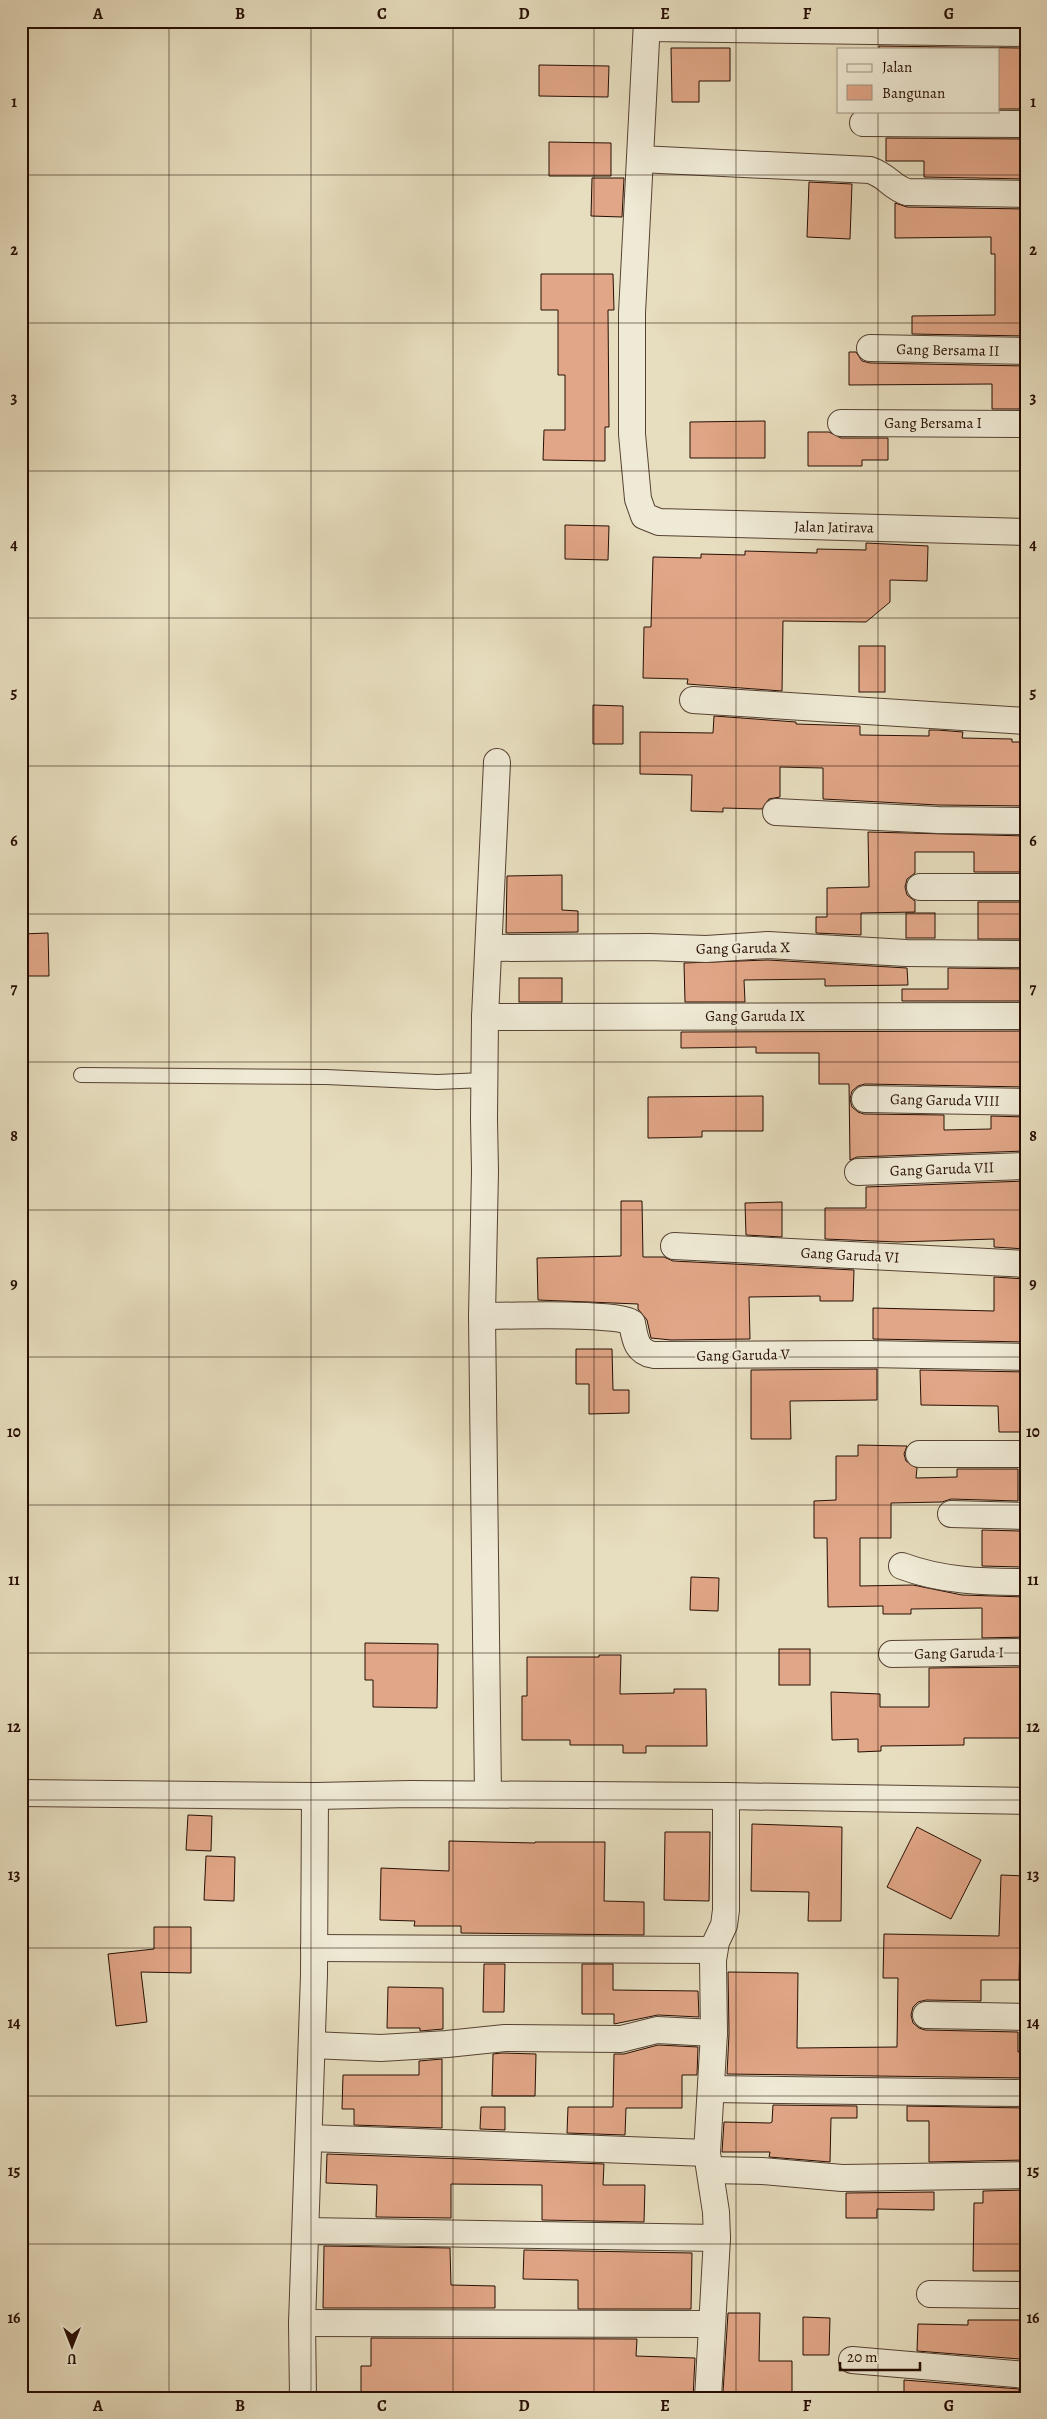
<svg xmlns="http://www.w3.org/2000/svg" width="1047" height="2419" font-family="Alegreya,serif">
	<rect width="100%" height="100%" fill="#e7debf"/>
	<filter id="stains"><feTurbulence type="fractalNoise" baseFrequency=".004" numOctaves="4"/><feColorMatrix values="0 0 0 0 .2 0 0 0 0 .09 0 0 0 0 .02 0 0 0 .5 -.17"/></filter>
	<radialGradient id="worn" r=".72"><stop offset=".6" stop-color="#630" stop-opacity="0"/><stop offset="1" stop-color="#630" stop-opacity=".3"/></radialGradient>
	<g fill="#e1a687" stroke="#270e03">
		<polygon points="879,46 1021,48 1020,109 998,109 998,49 879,49"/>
		<polygon points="671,48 730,48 730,81 699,81 699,102 672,102"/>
		<polygon points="539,65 609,66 608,97 539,96"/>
		<polygon points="886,138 1026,139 1026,179 924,177 924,161 886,161"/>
		<polygon points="549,142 611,143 611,176 549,176"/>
		<polygon points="592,178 624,178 622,217 591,216"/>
		<polygon points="809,182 852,184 850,239 807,237"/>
		<polygon points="895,203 907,207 1026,209 1026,336 912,334 912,316 995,315 995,254 991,254 991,237 895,238"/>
		<polygon points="541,274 613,274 614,310 608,310 609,427 605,427 605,461 543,460 544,430 565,430 565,375 558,375 558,310 541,310"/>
		<polygon points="849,352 856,352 862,361 870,363 1026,366 1026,409 992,409 992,384 849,385"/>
		<polygon points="765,421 765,458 690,458 690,422"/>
		<polygon points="808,432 829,432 841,438 888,438 888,460 862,460 862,466 808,466"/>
		<polygon points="565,525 609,526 608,560 565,559"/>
		<polygon points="866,543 928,546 927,581 890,580 890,602 866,622 783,621 782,691 687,684 688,679 643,678 644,627 651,627 653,557 701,558 701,554 745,555 745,551 817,553 817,549 866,550"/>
		<rect x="859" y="646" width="26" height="46"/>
		<polygon points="593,705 623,706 623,744 593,744"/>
		<polygon points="714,716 796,722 796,724 860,726 860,735 929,736 929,730 937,730 963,732 962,738 1012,739 1012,742 1026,742 1026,806 938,805 823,799 823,768 780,767 780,797 769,799 762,809 723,808 723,812 691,811 692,775 640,774 640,732 713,733"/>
		<polygon points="868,832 1026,836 1026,872 974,872 974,852 915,852 915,873 907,879 905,887 907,895 915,901 915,912 861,913 861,935 816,933 816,917 827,917 827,888 869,887"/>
		<polygon points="562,875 562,910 578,911 578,932 506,933 507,876"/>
		<rect x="978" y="902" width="48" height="37"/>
		<rect x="906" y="913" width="29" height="25"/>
		<polygon points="48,933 49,976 21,976 21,934"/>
		<polygon points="768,960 907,968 908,985 825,986 825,979 744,980 745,1002 685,1002 684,963"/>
		<polygon points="948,968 1026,969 1026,1001 902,1001 902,989 948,989"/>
		<rect x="519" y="978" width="43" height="24"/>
		<polygon points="1026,1031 1026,1087 865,1084 858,1086 852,1091 850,1099 852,1107 858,1112 864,1114 944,1115 944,1130 991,1129 991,1116 1026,1117 1026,1151 857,1157 850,1160 849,1084 819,1084 819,1053 756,1053 756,1047 681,1048 681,1032"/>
		<polygon points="763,1096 763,1131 702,1131 702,1137 648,1138 648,1097"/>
		<polygon points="1026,1181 1026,1249 994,1247 994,1239 898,1242 825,1239 825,1208 866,1208 866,1187"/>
		<polygon points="621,1201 642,1201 643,1257 664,1257 673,1261 854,1270 853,1301 820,1301 820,1296 749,1297 750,1339 671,1340 651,1338 647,1320 638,1309 638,1304 538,1300 537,1258 621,1256"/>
		<polygon points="782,1202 782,1237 746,1235 745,1203"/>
		<polygon points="994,1277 1026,1279 1026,1342 873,1339 873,1308 994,1311"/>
		<polygon points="576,1349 612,1349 613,1390 629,1390 629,1413 589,1414 589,1384 576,1384"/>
		<polygon points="877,1369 877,1400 790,1401 791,1439 751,1439 751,1370"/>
		<polygon points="920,1370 1026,1372 1026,1432 999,1432 998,1406 921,1405"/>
		<polygon points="858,1445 907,1446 904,1454 906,1461 917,1468 916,1478 957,1477 957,1469 1018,1469 1018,1501 951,1499 942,1502 891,1503 891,1538 860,1538 860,1586 913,1585 962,1595 1026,1597 1026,1637 982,1638 982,1608 911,1609 911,1614 883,1614 883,1606 828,1607 827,1538 814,1538 814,1501 836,1500 836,1456 858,1456"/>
		<polygon points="982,1530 1020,1531 1021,1567 982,1566"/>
		<polygon points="691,1577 719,1578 718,1611 690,1610"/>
		<polygon points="365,1643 438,1644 437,1708 373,1707 373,1680 365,1680"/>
		<rect x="779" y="1649" width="31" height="36"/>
		<polygon points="599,1655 621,1655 620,1694 674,1693 674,1689 706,1689 707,1746 646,1746 646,1753 623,1753 623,1745 570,1745 570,1740 522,1740 522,1696 527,1696 527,1657 599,1657"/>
		<polygon points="1026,1667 1026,1738 964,1738 964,1745 881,1746 881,1751 858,1752 858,1739 832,1740 831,1692 880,1694 880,1707 929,1707 929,1668"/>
		<polygon points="188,1815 212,1816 211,1851 186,1850"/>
		<polygon points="752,1824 842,1827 841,1921 808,1921 809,1892 751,1891"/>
		<polygon points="917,1827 981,1860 951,1919 887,1887"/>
		<polygon points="665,1832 710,1832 709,1901 664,1900"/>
		<polygon points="449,1841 535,1843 535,1842 605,1842 604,1901 644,1902 644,1935 461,1933 461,1926 414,1926 415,1921 380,1920 381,1868 449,1871"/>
		<polygon points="206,1856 235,1857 234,1901 204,1900"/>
		<polygon points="1001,1875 1026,1876 1026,1898 1021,1898 1019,1980 981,1980 981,2001 926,2000 918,2002 913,2007 911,2015 913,2023 919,2028 925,2030 1018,2032 1018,2052 1026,2052 1026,2078 727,2074 729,2034 728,1972 798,1973 797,2048 897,2047 898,1978 883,1978 884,1934 999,1936"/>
		<polygon points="154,1927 191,1927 191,1973 141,1972 147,2022 116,2026 108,1954 154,1949"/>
		<polygon points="484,1964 505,1964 504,2012 483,2012"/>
		<polygon points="582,1964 613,1964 613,1990 698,1991 699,2017 658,2015 614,2024 614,2014 582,2014"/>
		<polygon points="388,1987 443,1988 443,2029 420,2031 420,2028 387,2028"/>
		<polygon points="658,2045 698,2047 697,2075 682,2075 682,2108 626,2108 625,2135 567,2133 568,2107 613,2107 614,2054 624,2054"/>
		<polygon points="502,2053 536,2054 535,2096 492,2096 493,2054"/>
		<polygon points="442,2059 442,2128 354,2125 354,2109 342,2109 343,2075 419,2075 419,2061"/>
		<polygon points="773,2105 857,2106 857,2118 831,2118 830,2162 769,2157 770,2152 722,2152 724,2122 770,2123 772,2122"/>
		<polygon points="907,2106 1026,2108 1026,2160 929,2162 929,2121 907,2121"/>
		<polygon points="481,2107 505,2107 505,2130 480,2129"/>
		<polygon points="327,2154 604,2164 603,2185 645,2185 644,2222 542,2220 542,2185 451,2184 451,2218 376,2217 377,2185 326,2183"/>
		<polygon points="1026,2190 1026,2271 973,2271 974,2203 983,2203 983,2191"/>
		<polygon points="934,2192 934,2210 877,2209 877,2218 846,2218 846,2193"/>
		<polygon points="324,2246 450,2248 451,2285 495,2286 495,2308 323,2308"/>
		<polygon points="524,2250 692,2253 691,2309 578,2309 578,2280 523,2279"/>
		<polygon points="728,2313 760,2313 759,2361 792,2361 792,2393 723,2392"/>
		<polygon points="803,2317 830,2318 829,2355 803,2355"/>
		<polygon points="968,2320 1021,2320 1020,2359 917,2351 918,2324 968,2325"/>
		<polygon points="371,2338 637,2339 636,2356 695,2358 693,2398 361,2398 361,2366 371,2366"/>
		<polygon points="904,2380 1019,2389 1019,2398 904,2398"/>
	</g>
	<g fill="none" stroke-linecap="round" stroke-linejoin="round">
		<defs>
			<polyline id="service" points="81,1075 326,1077 437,1082 484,1080"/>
			<g id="minor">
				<polyline points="647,21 632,313 632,434 638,499 644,516 659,522 1026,532"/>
				<polyline points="647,28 1026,33"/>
				<polyline points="863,123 1026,124"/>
				<path d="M640 159 870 170C888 176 891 187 907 192L1026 194"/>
				<polyline points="870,348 1026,351"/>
				<polyline points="841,423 1026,424"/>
				<polyline points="693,700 1026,721"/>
				<polyline points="776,812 938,820 1026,821"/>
				<polyline points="920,887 1026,887"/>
				<polyline points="490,948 649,947 706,949 768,945 906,953 1026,954"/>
				<polyline points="485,1017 1026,1016"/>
				<polyline points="865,1099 1026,1102"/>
				<polyline points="858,1172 1026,1166"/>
				<polyline points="674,1246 1026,1264"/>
				<path d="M482 1316C504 1316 621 1312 632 1323 635 1339 636 1352 654 1355L868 1354 1026 1357"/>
				<polyline points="919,1454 1026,1454"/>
				<polyline points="951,1514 1026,1516"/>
				<path d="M902 1566C942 1581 983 1582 1026 1582"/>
				<polyline points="892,1654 1026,1652"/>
				<polyline points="21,1793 315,1796 410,1794 726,1796 1026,1801"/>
				<polyline points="488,1794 482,1316 485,1171 484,1119 485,1017 497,762"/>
				<polyline points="314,1948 714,1950"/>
				<polyline points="926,2015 1026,2017"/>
				<polyline points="312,2045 381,2048 447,2044 505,2038 621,2039 657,2030 714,2033"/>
				<polyline points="713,2089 1026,2093"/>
				<polyline points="309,2138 707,2153"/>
				<polyline points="710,2170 762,2171 842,2178 1026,2175"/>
				<polyline points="306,2231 717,2238"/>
				<polyline points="930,2294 1026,2295"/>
				<polyline points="302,2323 710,2324"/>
				<polyline points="852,2360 1026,2375"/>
				<polyline points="303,2398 302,2323 314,1975 315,1796"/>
				<polyline points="708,2398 717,2238 716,2212 707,2153 714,2033 713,1960 716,1942 724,1925 726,1910 726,1796"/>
			</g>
		</defs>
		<use href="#service" stroke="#574232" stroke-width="16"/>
		<use href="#minor" stroke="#574232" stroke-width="28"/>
		<use href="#service" stroke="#efead5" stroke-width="14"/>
		<use href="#minor" stroke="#efead5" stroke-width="26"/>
	</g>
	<path fill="none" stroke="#270e03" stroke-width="1" stroke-opacity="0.55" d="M169 21V2398M311 21V2398M453 21V2398M594 21V2398M736 21V2398M878 21V49M878 111V2398M21 175H1026M21 323H1026M21 471H1026M21 618H1026M21 766H1026M21 914H1026M21 1062H1026M21 1210H1026M21 1357H1026M21 1505H1026M21 1653H1026M21 1800H1026M21 1948H1026M21 2096H1026M21 2244H1026"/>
	<g text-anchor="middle" stroke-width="4" stroke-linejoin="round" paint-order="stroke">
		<g font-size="15" fill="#270e03" stroke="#efead5">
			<text transform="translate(948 350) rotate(1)" y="5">Gang Bersama II</text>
			<text x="933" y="428">Gang Bersama I</text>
			<text transform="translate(834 527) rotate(1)" y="5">Jalan Jatirava</text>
			<text transform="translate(743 948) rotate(-1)" y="5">Gang Garuda X</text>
			<text x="755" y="1021">Gang Garuda IX</text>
			<text transform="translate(945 1100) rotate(1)" y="5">Gang Garuda VIII</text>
			<text transform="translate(942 1169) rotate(-2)" y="5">Gang Garuda VII</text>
			<text transform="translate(850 1255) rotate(3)" y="5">Gang Garuda VI</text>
			<text transform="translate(743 1355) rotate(-1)" y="5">Gang Garuda V</text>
			<text transform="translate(959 1653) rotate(-1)" y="5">Gang Garuda I</text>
		</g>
	</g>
	<rect width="1047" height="2419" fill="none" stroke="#e7debf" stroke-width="55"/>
	<rect x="837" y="48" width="162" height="65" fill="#efead5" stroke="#9f9281"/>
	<rect x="847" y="64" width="25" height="8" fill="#efead5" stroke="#9f9281"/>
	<text x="882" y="72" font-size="15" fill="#270e03">Jalan</text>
	<rect x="847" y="85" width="25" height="15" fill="#e1a687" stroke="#9f9281"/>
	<text x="882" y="98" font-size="15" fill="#270e03">Bangunan</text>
	<g transform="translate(72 2346) rotate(180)" stroke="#efead5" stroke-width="4" paint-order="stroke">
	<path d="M0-4L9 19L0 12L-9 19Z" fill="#270e03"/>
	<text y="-8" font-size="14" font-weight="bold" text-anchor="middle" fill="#270e03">U</text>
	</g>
	<path d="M840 2362v8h80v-8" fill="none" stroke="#270e03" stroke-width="2.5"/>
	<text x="847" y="2362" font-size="15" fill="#270e03" stroke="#efead5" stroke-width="4" paint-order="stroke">20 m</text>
	<rect x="28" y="28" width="992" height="2364" fill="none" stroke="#270e03" stroke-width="2"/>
	<g font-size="16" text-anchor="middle" font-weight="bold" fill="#270e03">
		<text x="98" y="19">A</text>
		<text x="240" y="19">B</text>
		<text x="382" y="19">C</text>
		<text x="524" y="19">D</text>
		<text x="665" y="19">E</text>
		<text x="807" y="19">F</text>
		<text x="949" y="19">G</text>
		<text x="14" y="107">1</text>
		<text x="1033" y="107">1</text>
		<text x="14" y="255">2</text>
		<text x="1033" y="255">2</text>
		<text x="14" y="403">3</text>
		<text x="1033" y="403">3</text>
		<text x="14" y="550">4</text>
		<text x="1033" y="550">4</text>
		<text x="14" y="698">5</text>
		<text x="1033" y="698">5</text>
		<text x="14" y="846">6</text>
		<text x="1033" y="846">6</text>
		<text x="14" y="994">7</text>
		<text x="1033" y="994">7</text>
		<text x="14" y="1141">8</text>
		<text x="1033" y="1141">8</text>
		<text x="14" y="1289">9</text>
		<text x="1033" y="1289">9</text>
		<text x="14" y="1437">10</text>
		<text x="1033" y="1437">10</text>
		<text x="14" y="1585">11</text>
		<text x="1033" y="1585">11</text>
		<text x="14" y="1732">12</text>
		<text x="1033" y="1732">12</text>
		<text x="14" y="1880">13</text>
		<text x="1033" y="1880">13</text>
		<text x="14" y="2028">14</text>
		<text x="1033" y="2028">14</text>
		<text x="14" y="2176">15</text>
		<text x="1033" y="2176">15</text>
		<text x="14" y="2323">16</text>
		<text x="1033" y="2323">16</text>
		<text x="98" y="2411">A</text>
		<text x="240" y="2411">B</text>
		<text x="382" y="2411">C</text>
		<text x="524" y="2411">D</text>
		<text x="665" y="2411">E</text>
		<text x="807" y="2411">F</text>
		<text x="949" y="2411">G</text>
	</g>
	<rect width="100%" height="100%" filter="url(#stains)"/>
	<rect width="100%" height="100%" fill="url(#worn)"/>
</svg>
